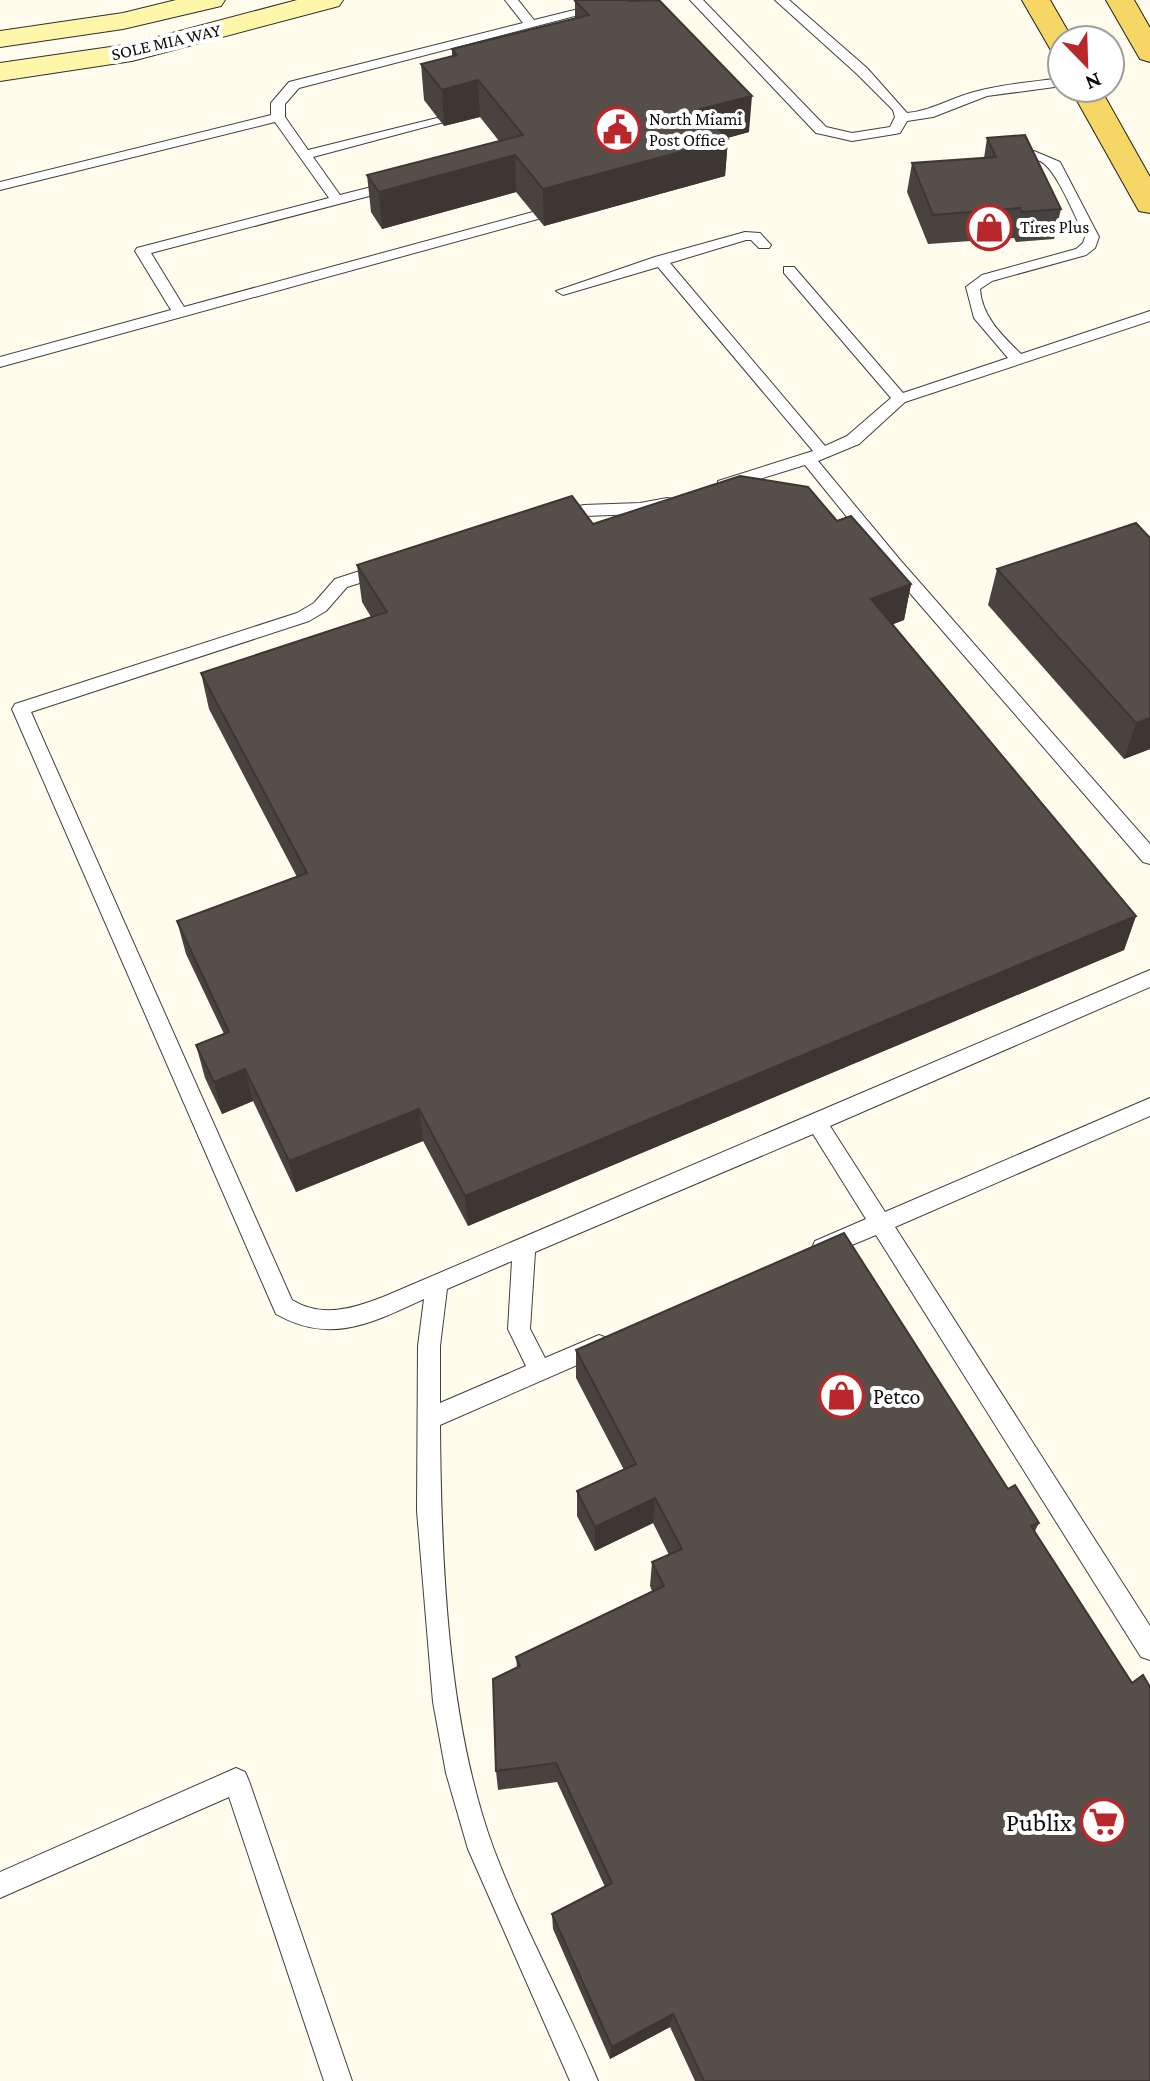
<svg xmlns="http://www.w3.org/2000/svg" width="1150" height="2081" font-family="'Crimson Pro',serif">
	<rect width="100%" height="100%" fill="#fffced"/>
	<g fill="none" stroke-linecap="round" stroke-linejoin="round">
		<defs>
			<g id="lane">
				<polygon points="505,0 518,0 534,20 615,0 636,0 299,88 285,104 285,117 308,150 437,118 444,122 313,157 340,195 395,181 402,185 400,188 151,253 184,307 533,212 540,216 538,219 0,367 0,357 171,310 135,251 137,248 329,198 275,122 0,190 0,182 271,115 271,103 289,82 523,23"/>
				<path d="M690 0H703L826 127 852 133 890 127 895 117 893 110 857 74 775 0H789L867 68 907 113C931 111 951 98 974 92 1003 84 1032 82 1062 78V86L987 96 933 117 907 121 900 133 895 134 852 141 821 134 816 133Z"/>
				<path d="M1034 151 1060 162 1099 237 1095 248 1086 255 992 281 980 289C982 317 1002 335 1021 354L1150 311V321L905 402 859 444 818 461 901 561 1150 844V864L1143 862 889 569 805 465 724 490 718 489V481L813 451 658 267 563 295 556 291 655 257 745 232 760 233 771 245 769 248H759L751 240H746L670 263 825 446 847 436 891 398 784 273V267H794L903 393 1008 358 974 318 966 287 982 275 1076 249 1083 243 1085 237C1076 219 1056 168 1040 161 1027 156 1013 164 1003 156L1010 152Z"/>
				<polygon points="667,498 673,499 673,507 640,514 584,516 556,521 548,516 550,512 584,505 640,503"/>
				<path d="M385 563 391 565 393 569 391 573 347 587 326 611 309 621 31 712 292 1300C322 1318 352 1309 383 1297L1150 970V987L830 1126 885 1212 1150 1098V1116L895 1227 1150 1626V1660L1141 1657 876 1235 823 1257 815 1255 812 1248 815 1241 866 1219 813 1134 535 1252 530 1329 545 1358 599 1335 607 1338 610 1345 607 1352 440 1425C441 1558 447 1721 493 1847 523 1927 565 2002 598 2081H570L468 1849 446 1773 433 1702 417 1511 418 1346 424 1299C372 1323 330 1345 276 1314L12 709 15 704 297 613 314 603 335 579ZM512 1261 508 1329 526 1366 440 1403V1346L447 1289Z"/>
				<polygon points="236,1768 245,1772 249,1781 352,2081 324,2081 229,1797 0,1898 0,1872"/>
			</g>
			<g id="secondary">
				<polygon points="176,0 225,0 221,6 123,29 0,47 0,31 123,13"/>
				<polygon points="297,0 343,0 339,6 132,61 0,81 0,63 131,44"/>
			</g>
			<g id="primary">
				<polygon points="1022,0 1050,0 1073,40 1062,40 1062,55 1052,52"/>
				<polygon points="1106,0 1134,0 1150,28 1150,62 1140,59"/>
				<polygon points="1070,88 1100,88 1150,177 1150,213 1139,211 1135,204"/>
			</g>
		</defs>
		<use href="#lane" stroke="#404040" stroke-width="2"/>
		<use href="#secondary" stroke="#2f2f2f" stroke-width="2"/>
		<use href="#primary" stroke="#1e1e1e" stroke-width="2"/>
		<use href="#lane" fill="#fff" fill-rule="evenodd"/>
		<use href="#secondary" fill="#fef7a9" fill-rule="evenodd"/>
		<use href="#primary" fill="#f6d765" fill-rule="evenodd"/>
	</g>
	<g fill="#49433f">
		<polygon points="575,1 749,132 727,138 728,139 725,176 544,226 516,192 382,229 371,212 367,175 499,141 480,117 444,126 424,100 421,64 452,56 452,49 575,19"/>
		<polygon points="987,138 1061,209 1054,239 1016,242 1014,238 928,244 907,192 912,163 984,158"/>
		<polygon points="837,521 911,584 904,620 893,624 1136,916 1124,950 468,1226 423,1141 296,1192 253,1101 222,1114 205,1078 196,1045 224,1034 186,954 177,921 297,877 209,709 201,673 371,617 362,602 357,565 593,524"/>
		<polygon points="1136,523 1150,749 1124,759 988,605 997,569"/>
		<polygon points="576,1350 1008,1489 1039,1523 1035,1531 1150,2081 695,2081 670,2027 610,2059 553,1929 552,1914 605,1887 557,1782 498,1790 496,1771 517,1667 516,1657 652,1591 650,1586 652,1562 669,1555 653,1523 595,1551 577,1516 577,1491 624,1470 576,1378"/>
	</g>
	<g fill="#3c3733">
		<polygon points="478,80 480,117 444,126 442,90"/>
		<polygon points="752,96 749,132 698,146 700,109"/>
		<polygon points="728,139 725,176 544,226 543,189"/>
		<polygon points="515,155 516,192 382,229 379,192"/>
		<polygon points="911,584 904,620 865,635 871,599"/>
		<polygon points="1150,718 1150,749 1124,759 1136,723"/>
		<polygon points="1136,916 1124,950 468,1226 465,1196"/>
		<polygon points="245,1069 253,1101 222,1114 214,1082"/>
		<polygon points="419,1109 423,1141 296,1192 289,1161"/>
		<polygon points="655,1498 653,1523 595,1551 595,1527"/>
		<polygon points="673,2014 670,2027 610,2059 612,2047"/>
	</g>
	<g fill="#554e49" stroke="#3c3733" stroke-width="2">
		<polygon points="578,0 628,0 629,1 659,0 752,96 700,109 728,139 543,189 515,155 379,192 367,175 523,135 478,80 442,90 421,64 457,55 452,49 589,15 575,1"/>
		<polygon points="1025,135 1061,209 1022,212 1020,208 933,215 912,163 996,157 987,138"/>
		<polygon points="740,476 808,487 837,521 851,516 911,584 871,599 1136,916 465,1196 419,1109 289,1161 245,1069 214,1082 196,1045 229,1032 177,921 307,873 201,673 387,612 357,565 572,496 593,524"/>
		<polygon points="1136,523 1150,538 1150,718 1136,723 997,569"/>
		<polygon points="844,1233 1008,1489 1015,1485 1039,1523 1031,1526 1132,1683 1143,1675 1150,1687 1150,2081 704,2081 673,2014 612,2047 552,1914 612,1883 556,1763 496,1771 493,1679 520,1666 516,1657 664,1586 652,1562 682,1549 655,1498 595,1527 577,1491 636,1464 576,1350"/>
	</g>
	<defs>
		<symbol id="civic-ring" viewBox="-11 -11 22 22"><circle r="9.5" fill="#fff" stroke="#ba272a" stroke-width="1.5"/><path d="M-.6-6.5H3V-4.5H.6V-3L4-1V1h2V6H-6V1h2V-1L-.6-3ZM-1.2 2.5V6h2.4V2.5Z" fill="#ba272a"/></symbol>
		<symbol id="shop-ring" viewBox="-11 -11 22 22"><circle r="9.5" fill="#fff" stroke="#ba272a" stroke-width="1.5"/><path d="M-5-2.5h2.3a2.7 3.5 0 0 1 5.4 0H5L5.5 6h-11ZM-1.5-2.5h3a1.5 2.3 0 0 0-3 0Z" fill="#ba272a"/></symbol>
		<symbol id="supermarket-ring" viewBox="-11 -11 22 22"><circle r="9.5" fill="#fff" stroke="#ba272a" stroke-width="1.5"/><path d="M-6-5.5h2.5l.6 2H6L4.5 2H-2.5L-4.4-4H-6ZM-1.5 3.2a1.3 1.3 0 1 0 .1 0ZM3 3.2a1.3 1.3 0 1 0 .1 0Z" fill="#ba272a"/></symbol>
	</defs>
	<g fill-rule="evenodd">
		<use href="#civic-ring" x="592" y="104" width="51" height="51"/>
		<use href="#shop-ring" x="964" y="202" width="51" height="51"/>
		<use href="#shop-ring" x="816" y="1370" width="51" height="51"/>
		<use href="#supermarket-ring" x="1078" y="1796" width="51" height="51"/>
	</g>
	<g text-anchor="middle" stroke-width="8" stroke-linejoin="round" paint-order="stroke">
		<g font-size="18" fill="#0d0d0d" stroke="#fff">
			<text transform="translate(166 42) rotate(-13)" y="6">SOLE MIA WAY</text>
		</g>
		<g font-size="18" fill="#0d0d0d" stroke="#fff" text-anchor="start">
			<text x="649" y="125">North Miami<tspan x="649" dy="21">Post Office</tspan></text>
			<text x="1020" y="233">Tires Plus</text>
		</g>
		<g font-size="22" fill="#0d0d0d" stroke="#fff" text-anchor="start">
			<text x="873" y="1404">Petco</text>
		</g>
		<g font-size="26" fill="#0d0d0d" stroke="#fff" text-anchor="end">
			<text x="1072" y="1831">Publix</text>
		</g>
	</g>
	<g transform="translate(1086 64) rotate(157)"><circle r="38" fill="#ffffff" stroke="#9e9e9e" stroke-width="2"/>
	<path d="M0-6L14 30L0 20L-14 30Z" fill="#ba272a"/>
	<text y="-12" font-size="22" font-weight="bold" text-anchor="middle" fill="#0d0d0d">N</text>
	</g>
</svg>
